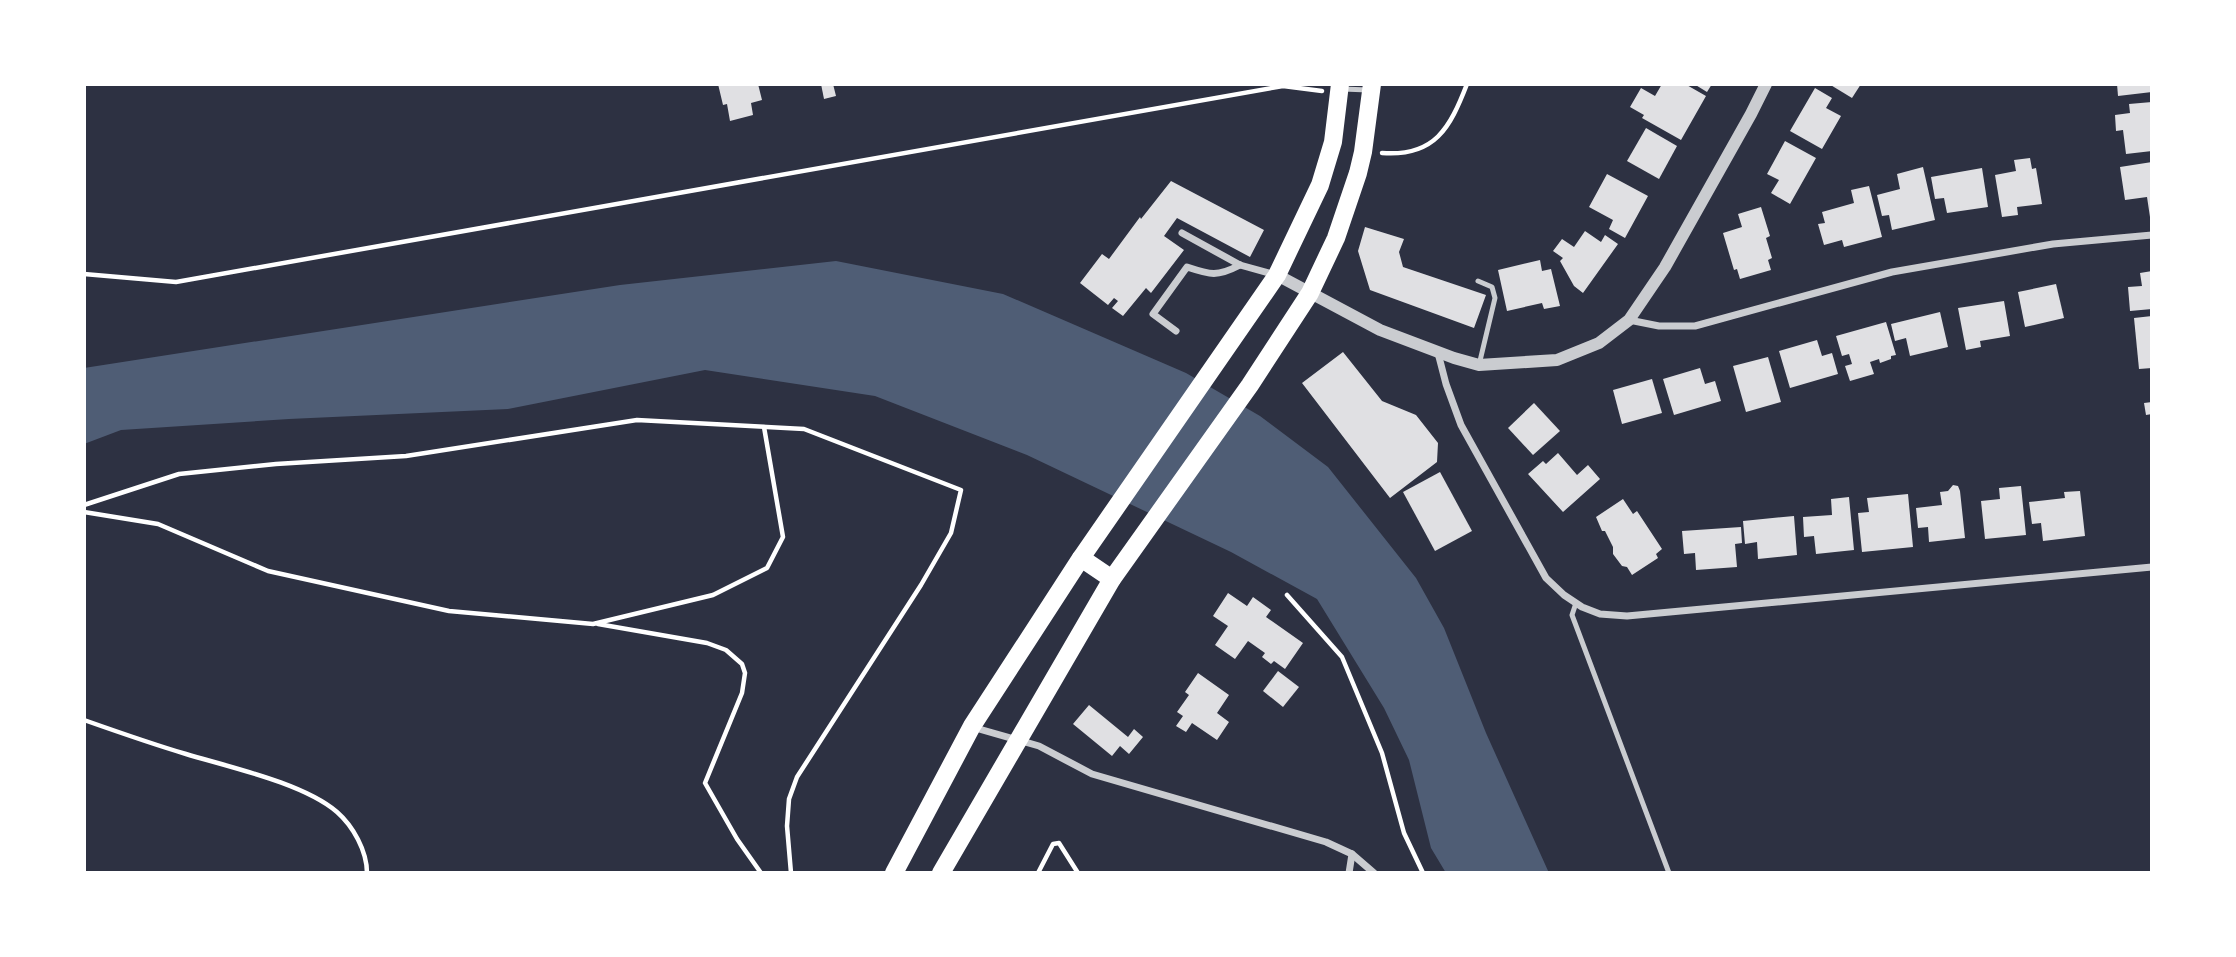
<svg xmlns="http://www.w3.org/2000/svg" width="2236" height="957" font-family="Poppins,sans-serif">
	<rect width="100%" height="100%" fill="#2d3142"/>
	<polygon fill="#4f5d75" points="836,261 1003,294 1186,373 1260,416 1328,467 1416,578 1444,628 1486,733 1549,873 1446,873 1431,848 1409,760 1384,708 1317,599 1231,552 1027,455 875,396 705,370 508,409 289,419 121,430 84,444 84,368 620,285"/>
	<g fill="#e0e0e3">
		<polygon points="718,84 758,84 762,100 751,103 753,115 730,121 727,104 723,105"/>
		<polygon points="821,84 833,84 836,96 824,99"/>
		<polygon points="1662,84 1685,84 1706,96 1681,140 1642,118 1644,115 1630,107 1641,88 1655,96"/>
		<polygon points="1694,84 1712,84 1707,92"/>
		<polygon points="1829,84 1861,84 1852,98"/>
		<polygon points="2117,84 2152,84 2152,92 2118,96"/>
		<polygon points="1815,88 1832,98 1826,108 1841,116 1822,149 1790,131"/>
		<polygon points="2152,102 2152,151 2126,154 2123,130 2116,131 2115,115 2130,113 2129,104"/>
		<polygon points="1646,128 1677,146 1659,179 1627,161"/>
		<polygon points="1785,141 1816,158 1790,204 1771,193 1779,180 1767,174"/>
		<polygon points="2030,158 2032,169 2036,168 2042,204 2017,207 2018,215 2002,217 1995,175 2016,171 2014,160"/>
		<polygon points="2152,162 2152,216 2150,217 2147,197 2125,200 2120,167"/>
		<polygon points="1923,167 1935,220 1892,230 1889,215 1882,216 1877,195 1900,189 1897,174"/>
		<polygon points="1982,168 1988,207 1947,213 1944,198 1935,199 1931,177"/>
		<polygon points="1607,174 1648,196 1625,238 1609,229 1613,220 1589,207"/>
		<polygon points="1171,181 1264,230 1250,257 1177,218 1164,236 1184,250 1151,293 1146,288 1123,316 1112,308 1118,301 1114,298 1108,305 1080,283 1102,254 1109,259 1140,217 1141,219"/>
		<polygon points="1869,186 1882,237 1844,247 1842,240 1824,245 1818,224 1825,223 1822,212 1854,203 1851,190"/>
		<polygon points="1761,207 1770,236 1766,238 1772,258 1768,260 1771,270 1740,279 1737,269 1734,270 1723,233 1742,227 1738,214"/>
		<polygon points="1365,227 1404,239 1399,252 1403,267 1486,295 1474,328 1370,290 1358,251"/>
		<polygon points="1585,231 1601,242 1605,235 1618,244 1583,293 1574,286 1560,261 1563,258 1553,251 1562,239 1574,247"/>
		<polygon points="1540,260 1542,271 1551,269 1560,306 1544,309 1542,303 1507,311 1498,270"/>
		<polygon points="2152,271 2152,309 2130,311 2128,287 2142,286 2140,273"/>
		<polygon points="2056,284 2064,318 2025,327 2018,292"/>
		<polygon points="2004,301 2010,336 1980,341 1981,347 1966,350 1958,308"/>
		<polygon points="1940,312 1948,347 1910,356 1906,338 1895,341 1891,324"/>
		<polygon points="2152,316 2152,368 2139,369 2134,318"/>
		<polygon points="1886,322 1896,355 1891,356 1891,359 1880,363 1879,359 1870,362 1874,374 1850,381 1845,366 1852,364 1849,354 1842,356 1836,336"/>
		<polygon points="1817,340 1822,356 1832,353 1838,374 1790,388 1779,351"/>
		<polygon points="1343,352 1382,401 1416,415 1438,443 1437,462 1390,498 1302,383"/>
		<polygon points="1768,357 1781,402 1746,412 1733,366"/>
		<polygon points="1700,368 1705,384 1715,381 1721,401 1674,415 1663,379"/>
		<polygon points="1652,379 1662,413 1622,424 1613,390"/>
		<polygon points="2152,402 2152,414 2146,415 2144,403"/>
		<polygon points="1534,403 1560,431 1533,455 1508,428"/>
		<polygon points="1558,453 1577,475 1588,465 1600,479 1563,512 1528,474 1543,461 1546,464"/>
		<polygon points="1440,472 1472,531 1435,551 1403,492"/>
		<polygon points="1953,485 1958,486 1960,491 1965,538 1929,542 1928,527 1918,528 1916,508 1942,505 1940,492 1948,491"/>
		<polygon points="2021,486 2026,535 1985,539 1981,501 2000,499 1999,488"/>
		<polygon points="2080,491 2085,536 2043,541 2041,523 2032,524 2029,502 2065,498 2064,492"/>
		<polygon points="1908,494 1913,547 1862,552 1858,513 1869,512 1867,498"/>
		<polygon points="1849,497 1854,550 1816,554 1814,536 1804,537 1803,517 1832,515 1831,499"/>
		<polygon points="1623,499 1633,514 1637,511 1662,549 1656,554 1658,558 1632,575 1627,567 1622,566 1613,554 1613,547 1605,531 1602,531 1596,517"/>
		<polygon points="1794,516 1797,555 1758,559 1757,542 1745,544 1743,521"/>
		<polygon points="1741,527 1742,543 1735,544 1737,567 1696,570 1695,553 1684,554 1682,531"/>
		<polygon points="1228,593 1247,606 1253,597 1271,610 1266,617 1303,643 1285,669 1274,661 1271,664 1262,657 1265,653 1248,641 1235,659 1215,645 1228,626 1213,616"/>
		<polygon points="1278,671 1299,687 1283,707 1263,691"/>
		<polygon points="1198,673 1229,695 1217,713 1229,722 1217,740 1192,723 1186,732 1176,726 1183,716 1177,712 1189,695 1185,692"/>
		<polygon points="1089,705 1128,737 1134,729 1143,737 1129,754 1120,746 1112,756 1073,724"/>
	</g>
	<g fill="none" stroke-linecap="round" stroke-linejoin="round">
		<g stroke="#fff" stroke-width="4.5">
			<path d="M1382 153C1435 157 1450 128 1467 84"/>
			<polyline points="84,274 176,282 1283,86 1322,91"/>
			<polyline points="84,505 179,474 276,464 406,456 637,420 804,429 961,490 951,533 921,585 797,777 789,799 787,826 791,873"/>
			<polyline points="84,512 158,524 268,571 449,611 593,624 713,595 767,568 783,537 764,427"/>
			<polyline points="1287,595 1342,657 1382,753 1404,833 1423,873"/>
			<polyline points="598,624 707,643 726,650 742,664 745,673 742,693 705,783 737,839 761,873"/>
			<path d="M84 720C118 732 152 744 186 754 229 767 303 783 337 812 353 826 367 851 367 873"/>
			<polyline points="1038,873 1053,844 1059,843 1078,873"/>
		</g>
		<g stroke="#caccd0" stroke-width="5">
			<polyline points="1343,89 1368,90"/>
			<polyline points="1478,281 1492,287 1495,298 1479,365"/>
			<polyline points="1576,603 1572,615 1669,873"/>
		</g>
		<g stroke="#caccd0" stroke-width="7">
			<polyline points="1182,233 1240,265 1276,275"/>
			<polyline points="1629,320 1659,326 1695,326 1892,272 2053,244 2152,235"/>
			<path d="M1176 331 1153 314 1187 267C1211 275 1217 277 1240 265"/>
			<polyline points="1438,353 1446,384 1461,425 1546,578 1564,595 1582,607 1600,614 1627,616 2152,567"/>
			<polyline points="972,727 1039,746 1092,774 1326,842 1352,854 1349,873"/>
			<polyline points="1352,854 1374,873"/>
		</g>
		<polyline stroke="#caccd0" stroke-width="12" points="1277,275 1380,330 1454,358 1479,365 1557,360 1599,343 1629,320 1665,267 1751,114 1766,84"/>
		<g stroke="#fff" stroke-width="18">
			<polyline points="1081,558 1112,579"/>
			<polyline points="894,873 972,726 1081,558 1277,275 1320,185 1333,142 1340,84"/>
			<polyline points="941,873 1112,579 1250,385 1310,293 1336,238 1358,173 1363,152 1372,84"/>
		</g>
	</g>
	<rect width="2236" height="957" fill="none" stroke="#ffffff" stroke-width="172"/>
</svg>
